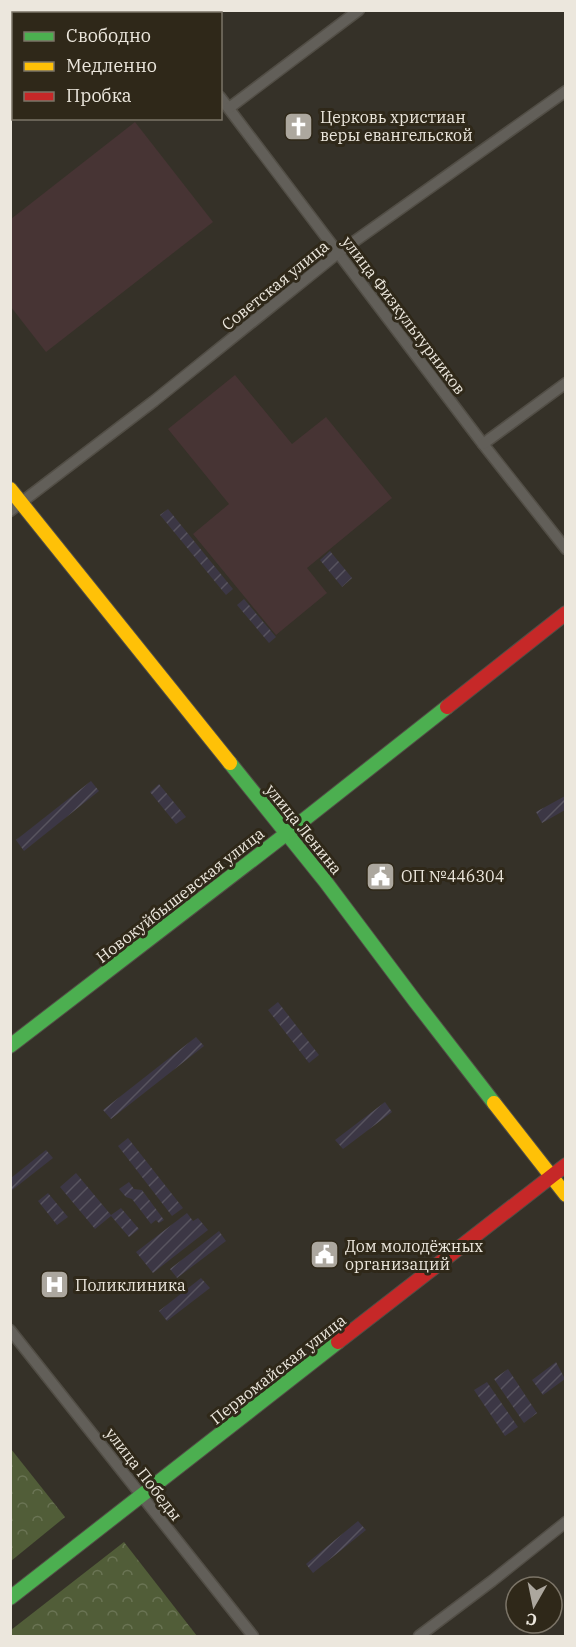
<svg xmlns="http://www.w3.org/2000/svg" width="576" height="1647" font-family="'IBM Plex Serif',serif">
	<defs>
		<pattern id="industrial-furrows" width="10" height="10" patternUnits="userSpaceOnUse" patternTransform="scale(1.5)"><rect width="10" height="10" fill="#3c3745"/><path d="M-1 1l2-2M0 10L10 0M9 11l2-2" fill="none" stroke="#58545f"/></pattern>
		<pattern id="park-crowns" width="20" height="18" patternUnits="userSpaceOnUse" patternTransform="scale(1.5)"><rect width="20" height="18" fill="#515d38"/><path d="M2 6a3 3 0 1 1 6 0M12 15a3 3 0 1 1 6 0" fill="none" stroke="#6a7454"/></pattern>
	</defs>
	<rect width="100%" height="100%" fill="#353128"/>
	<g fill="url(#industrial-furrows)">
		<polygon points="168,509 233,589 226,595 160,515"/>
		<polygon points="330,551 352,578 342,587 320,560"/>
		<polygon points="244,599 276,637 269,643 237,605"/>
		<polygon points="91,781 99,791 24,851 16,840"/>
		<polygon points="159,784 186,817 176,824 150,792"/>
		<polygon points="565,796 565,810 542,823 536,812"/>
		<polygon points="278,1002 319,1055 309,1063 268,1010"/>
		<polygon points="196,1037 204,1046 111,1119 103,1110"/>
		<polygon points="385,1102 392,1112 343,1149 335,1140"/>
		<polygon points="128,1138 183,1208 172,1216 118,1146"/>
		<polygon points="46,1150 53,1158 11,1191 11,1178"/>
		<polygon points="76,1173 111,1215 121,1208 139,1229 129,1237 111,1216 95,1229 60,1187"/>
		<polygon points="129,1182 134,1189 142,1190 164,1220 159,1223 156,1220 151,1224 132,1199 126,1197 119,1189"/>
		<polygon points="48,1193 68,1217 57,1225 38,1201"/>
		<polygon points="187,1213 193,1221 198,1218 208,1230 153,1273 136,1252"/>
		<polygon points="219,1231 226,1241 177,1278 170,1269"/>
		<polygon points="201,1278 210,1288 167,1321 159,1311"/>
		<polygon points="556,1362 565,1379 543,1395 532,1380"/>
		<polygon points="508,1369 537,1413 524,1423 494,1379"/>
		<polygon points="487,1382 518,1427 505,1436 474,1390"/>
		<polygon points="358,1521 366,1530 313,1573 306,1564"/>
	</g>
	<g fill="#473434">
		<polygon points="135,122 213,222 46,352 11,307 11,219"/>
		<polygon points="235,375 292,444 326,417 392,498 307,568 327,593 276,635 193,534 229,504 168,429"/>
	</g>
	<g fill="url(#park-crowns)">
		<polygon points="11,1449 65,1517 11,1561 10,1561"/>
		<polygon points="124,1542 197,1636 11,1636 11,1630"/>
	</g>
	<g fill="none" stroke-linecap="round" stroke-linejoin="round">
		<defs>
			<g id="street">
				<polyline points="152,10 155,14"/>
				<polyline points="124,14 128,10"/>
				<polyline points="220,97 483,444 566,549"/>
				<polyline points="10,101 14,99"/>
				<polyline points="229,108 359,10"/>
				<polyline points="483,444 566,383"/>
				<polyline points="10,511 154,401 338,253 566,91"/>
				<polyline points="10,1330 253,1636"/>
				<polyline points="419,1636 492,1581 566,1522"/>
			</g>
			<g id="fast">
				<polyline points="230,763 325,881 415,1001 494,1103"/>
				<polyline points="10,1046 286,834 447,707"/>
				<polyline points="10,1598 338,1342"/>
			</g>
			<g id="slow">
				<polyline points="10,489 230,763"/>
				<polyline points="494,1103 566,1195"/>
			</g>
			<g id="jam">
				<polyline points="447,707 566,613"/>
				<polyline points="338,1342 566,1165"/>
			</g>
		</defs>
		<use href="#street" stroke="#524e46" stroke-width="13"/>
		<use href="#fast" stroke="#524e46" stroke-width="16"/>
		<use href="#slow" stroke="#524e46" stroke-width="16"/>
		<use href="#jam" stroke="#524e46" stroke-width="16"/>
		<use href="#street" stroke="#625f59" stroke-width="10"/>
		<use href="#fast" stroke="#4caf50" stroke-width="14"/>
		<use href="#slow" stroke="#ffc107" stroke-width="14"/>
		<use href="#jam" stroke="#c62828" stroke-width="14"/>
	</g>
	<defs>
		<symbol id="church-square" viewBox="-11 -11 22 22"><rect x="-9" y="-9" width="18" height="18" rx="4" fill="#aca79e" stroke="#2f2819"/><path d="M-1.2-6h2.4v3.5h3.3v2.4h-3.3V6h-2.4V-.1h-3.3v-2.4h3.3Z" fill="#fff"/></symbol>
		<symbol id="civic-square" viewBox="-11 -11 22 22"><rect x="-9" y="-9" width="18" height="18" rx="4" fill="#aca79e" stroke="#2f2819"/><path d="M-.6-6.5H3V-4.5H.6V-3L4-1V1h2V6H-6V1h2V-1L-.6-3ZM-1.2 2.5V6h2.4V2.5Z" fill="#fff"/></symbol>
		<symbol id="hospital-square" viewBox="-11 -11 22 22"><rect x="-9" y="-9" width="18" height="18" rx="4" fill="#aca79e" stroke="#2f2819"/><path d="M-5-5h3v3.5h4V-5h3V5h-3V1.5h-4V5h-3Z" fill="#fff"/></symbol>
	</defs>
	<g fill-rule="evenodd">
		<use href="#church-square" x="282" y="110" width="33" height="33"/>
		<use href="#civic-square" x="364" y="860" width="33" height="33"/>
		<use href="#civic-square" x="308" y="1238" width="33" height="33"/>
		<use href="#hospital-square" x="38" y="1268" width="33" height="33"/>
	</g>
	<g text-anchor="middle" stroke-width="6" stroke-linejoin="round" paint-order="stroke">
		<g font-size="16" fill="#ece7dd" stroke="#2f2819" text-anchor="start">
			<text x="320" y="123">Церковь христиан<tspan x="320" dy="18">веры евангельской</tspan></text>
			<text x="401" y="882">ОП №446304</text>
			<text x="345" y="1252">Дом молодёжных<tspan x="345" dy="18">организаций</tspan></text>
			<text x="75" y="1291">Поликлиника</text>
		</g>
		<g font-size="16" fill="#ece7dd" stroke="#2f2819">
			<text transform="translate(275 285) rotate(-39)" y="6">Советская улица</text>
			<text transform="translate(404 315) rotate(53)" y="6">улица Физкультурников</text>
			<text transform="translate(304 829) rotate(51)" y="6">улица Ленина</text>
			<text transform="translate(180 895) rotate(-38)" y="6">Новокуйбышевская улица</text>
			<text transform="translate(278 1369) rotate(-38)" y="6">Первомайская улица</text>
			<text transform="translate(144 1474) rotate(52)" y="6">улица Победы</text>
		</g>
	</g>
	<rect width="576" height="1647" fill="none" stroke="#ece7dd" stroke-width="24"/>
	<rect x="12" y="12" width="210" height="108" fill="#2f2819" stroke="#7b7467" stroke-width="1.5"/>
	<rect x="24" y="32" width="30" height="9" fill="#4caf50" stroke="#7b7467" stroke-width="1.5"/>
	<text x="66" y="42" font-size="18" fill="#ece7dd">Свободно</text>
	<rect x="24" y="62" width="30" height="9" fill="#ffc107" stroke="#7b7467" stroke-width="1.5"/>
	<text x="66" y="72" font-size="18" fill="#ece7dd">Медленно</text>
	<rect x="24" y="92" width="30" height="9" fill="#c62828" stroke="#7b7467" stroke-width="1.5"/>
	<text x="66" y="102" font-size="18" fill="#ece7dd">Пробка</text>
	<g transform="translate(534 1605) rotate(189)"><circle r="28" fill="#2f2819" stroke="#7b7467" stroke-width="1.5"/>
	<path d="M0-4.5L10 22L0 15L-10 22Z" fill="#aca79e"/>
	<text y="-9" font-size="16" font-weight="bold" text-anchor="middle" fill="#ece7dd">С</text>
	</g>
</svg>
